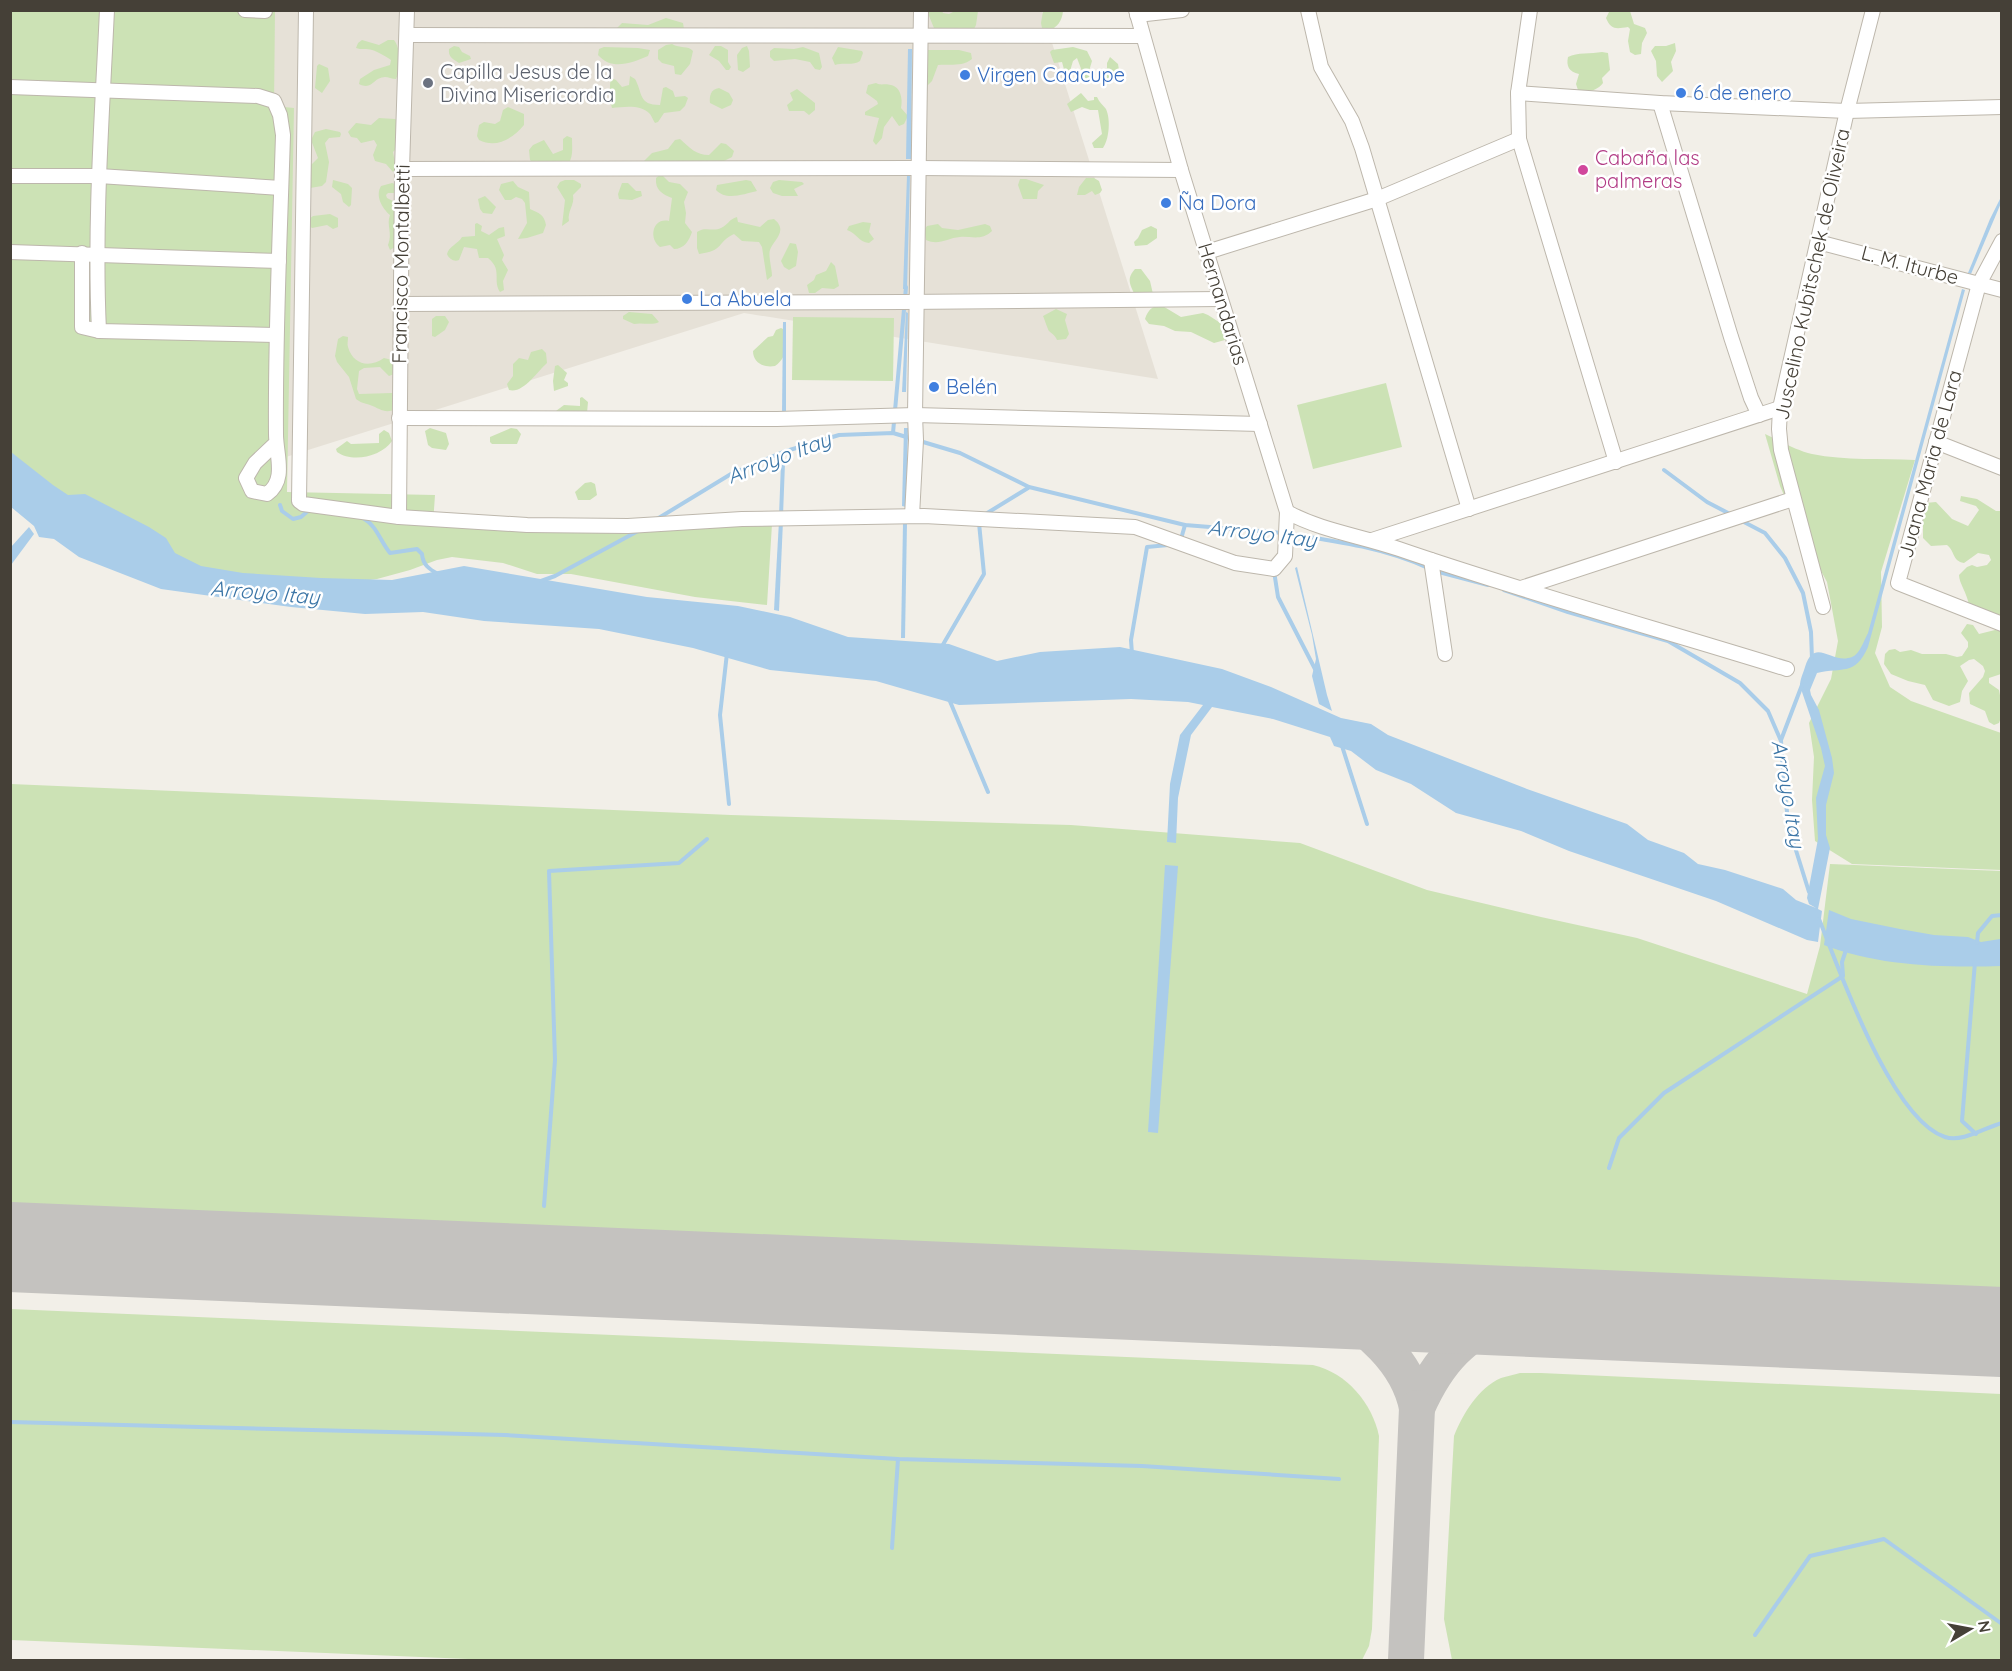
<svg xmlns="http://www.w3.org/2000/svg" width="2012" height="1671" font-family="Quicksand,sans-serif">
	<rect width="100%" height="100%" fill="#f2efe8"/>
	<polygon fill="#e6e1d7" points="165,11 1042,11 1158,379 744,313 165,495"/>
	<g fill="#cce2b5">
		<polygon points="10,11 275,11 274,106 294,108 287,492 435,495 433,524 772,524 767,605 695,597 571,574 537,574 503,563 452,557 437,560 410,570 377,579 345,583 190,575 11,483"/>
		<polygon points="927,11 942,11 943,13 949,14 955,11 978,11 976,25 972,33 936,33"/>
		<path d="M1043 11H1063C1062 22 1055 33 1042 28L1041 23Z"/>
		<path d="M1612 11H1630L1634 24 1645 28 1647 33 1642 43 1641 54 1635 55 1630 52 1628 41 1630 29 1628 27C1616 29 1611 30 1606 18L1609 12Z"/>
		<path d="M666 18 683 23 684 29C661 29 638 31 616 29L622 23 648 25Z"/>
		<path d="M362 40 379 45 388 40H394C401 49 401 69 396 79 392 79 388 77 385 77 373 77 373 91 359 84L360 79 374 70 390 65 391 60C387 57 376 51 372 50 367 48 361 50 356 48L358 43Z"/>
		<polygon points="1675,43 1676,51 1671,62 1673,71 1662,82 1657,76 1656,61 1651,51 1655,46 1666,46"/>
		<path d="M672 44C680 49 688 45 693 51L690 64 681 75 675 74 674 66 662 63 658 59V50L666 45Z"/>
		<path d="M454 46 459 47 462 52 470 56 471 59 459 63C453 59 448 57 449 49Z"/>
		<polygon points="715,46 721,46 728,50 728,62 731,67 729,70 726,70 719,61 709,55"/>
		<polygon points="747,46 749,51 750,67 743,72 738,70 737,55 742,48"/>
		<path d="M604 47 638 48 650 50 648 56C631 63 612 71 598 55L599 49Z"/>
		<polygon points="803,47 819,53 822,67 820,70 815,69 810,62 795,59 774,61 770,57 770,51 774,48 794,49"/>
		<path d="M838 47 862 51 863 53 860 61C853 66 844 62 835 65L832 58Z"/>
		<polygon points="1073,47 1087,51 1092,61 1089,71 1090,77 1086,81 1081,79 1083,74 1077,58 1073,61 1070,71 1065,73 1062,62 1054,63 1050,52 1052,50"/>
		<path d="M924 50H959L971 53 972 59C962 67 950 64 938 65L932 81 928 85H925Z"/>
		<path d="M1602 52 1608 53 1610 70 1602 78 1603 83C1597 91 1587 93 1578 90L1576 84 1579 74C1569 72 1566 66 1568 57 1577 52 1591 54 1602 52Z"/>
		<polygon points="1110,57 1118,64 1119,70 1108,85 1102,82 1102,75 1107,68 1107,63"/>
		<polygon points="319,64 328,68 330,81 322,93 315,88 317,66"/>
		<path d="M630 76 635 79C643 93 638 105 660 105L663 88 666 87 673 91 675 97 685 96 688 98 685 106 680 111 664 113 658 122 655 123C653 120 652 117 650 114 641 104 624 107 612 108 610 101 609 86 611 78L616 80 622 87 629 85Z"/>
		<path d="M876 83C882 86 884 83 891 85 901 87 903 100 901 108L908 116 904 124 899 126 892 116 884 127 882 138 876 145 873 141 879 118 865 115V112L878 104 877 101 866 93 868 85Z"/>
		<path d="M719 88 729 93 733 100 731 105 722 109 710 103C709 96 711 89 719 88Z"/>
		<polygon points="797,89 815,103 815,110 809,115 804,111 789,111 787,105 793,100 790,93"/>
		<path d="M1081 93 1088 101 1094 100V97H1097C1099 102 1103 105 1106 109 1111 120 1109 140 1103 148H1094L1092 143 1102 134 1098 110H1090L1082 107 1071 112 1067 104Z"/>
		<path d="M508 107 524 114V125C513 138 497 149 479 140L477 136 479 125 484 122 495 124 500 121 503 110Z"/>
		<polygon points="379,118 395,119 400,122 400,127 395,137 397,148 393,152 396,168 393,172 386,164 375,161 373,155 377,145 374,140 361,143 357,138 351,137 348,132 356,123 371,125"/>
		<polygon points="326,129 340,132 341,134 340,137 329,138 325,143 329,162 326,182 322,186 310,188 306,170 318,158 311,140 315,132"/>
		<path d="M567 136 572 138C572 149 574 158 566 167L534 164 530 160 529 150 533 145 544 140 553 154 563 150V139Z"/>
		<path d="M680 139C690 148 696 155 709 155L721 143 726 144 734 151 732 157 722 162 649 165 644 161 652 153 668 149 675 140Z"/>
		<path d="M661 174 669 182 680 184 688 192 684 202 686 213 685 223 692 232C689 241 684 249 674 249L670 245 660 247C648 238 653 217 669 221L672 198C662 194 655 190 656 178Z"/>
		<polygon points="1086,178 1094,178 1099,181 1102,190 1100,193 1095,195 1092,191 1085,195 1077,195 1079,187"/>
		<polygon points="1020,179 1026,179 1044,185 1038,191 1037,199 1023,199 1018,185"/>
		<polygon points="333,180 348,184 352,188 351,205 349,207 343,202 341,194 332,187"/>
		<path d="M565 180H574L581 184V187L573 195C575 205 567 211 569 221L562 226 565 200 557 187 560 182Z"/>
		<path d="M746 180 751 181 757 191C744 194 726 201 716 190L717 185Z"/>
		<polygon points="779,180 802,182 804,184 794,189 798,196 782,196 773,193 770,188 773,182"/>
		<path d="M513 181 518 187 529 192 530 209C539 213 544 214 546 225L543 233 527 238 518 239 527 223 525 203 522 199 516 197 511 200H505L499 190 501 184Z"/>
		<path d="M392 183 395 184 396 193H388L386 195 387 198 397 203 395 247 390 250 388 245C393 233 386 225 390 215 382 208 375 196 381 186Z"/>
		<polygon points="622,183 628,183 636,191 641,191 642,196 632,200 619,199 618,194"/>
		<polygon points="485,196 496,207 492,214 483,213 480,209 478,199"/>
		<polygon points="330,214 338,218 338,227 333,229 327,225 312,228 308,225 309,219 313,216"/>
		<path d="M737 217 738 222 760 227 768 220 774 219C789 231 773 240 770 250 768 255 772 269 772 276L767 280 762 247 759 242 742 241 734 234C717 242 724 251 699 254L697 248V232C705 226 713 232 721 228 728 225 729 219 737 217Z"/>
		<path d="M863 222 871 223 869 232 874 239 869 243C858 242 857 233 847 230L849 226Z"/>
		<path d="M477 223 482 226 481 231 489 235 499 228 504 227 505 236 497 239 504 255 502 260 508 270 503 281 504 290 500 292C492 280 503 270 488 258H479L477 249 464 247 459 260C454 262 449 259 447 254 449 246 458 244 462 237L475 236V224Z"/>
		<path d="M938 224 942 228 958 230 985 224 990 226 992 231C982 241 971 236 960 237 947 238 939 246 926 240L924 230 927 226Z"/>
		<polygon points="1151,226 1157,229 1157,238 1147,245 1135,246 1134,242 1138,238 1142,230"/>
		<polygon points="790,243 796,244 798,252 796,266 789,270 784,267 781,261"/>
		<polygon points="831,262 835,266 839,286 834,289 822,288 815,293 809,293 807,285 814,280 816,275 826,271"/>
		<path d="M1135 269H1141L1150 281 1153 294 1136 299C1133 287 1124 281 1135 269Z"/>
		<path d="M1161 305 1181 317 1203 313 1208 315 1222 324 1229 336 1225 340 1214 343 1191 332 1175 331 1164 326 1149 324 1145 319C1148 310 1152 306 1161 305Z"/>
		<path d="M1056 309 1067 314 1065 320 1069 334 1066 339 1057 340C1055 335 1052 334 1049 331 1048 330 1044 318 1043 316Z"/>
		<path d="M629 312 652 314 659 322C652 326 642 322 634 324L623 319V316Z"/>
		<polygon points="436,316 445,316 449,322 445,330 435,337 432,336 432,319"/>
		<polygon points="793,317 894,318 893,381 792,380"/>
		<path d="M781 328 783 329C787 344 788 357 775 366 764 368 753 363 753 351L768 337 773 336 776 330Z"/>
		<path d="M343 336 348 337C348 341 347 344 348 347 353 365 370 368 384 358L392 360 394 374 389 376 380 367 364 368 359 371 357 389 359 394 392 393 396 398 398 408C385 415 381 409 370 405 364 403 361 403 356 399L349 377 337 362 335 356 338 339Z"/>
		<path d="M542 349 546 353 547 363C537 372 523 394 509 390L507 384 513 376V364L519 358 528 360 531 352Z"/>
		<polygon points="558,365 567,373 564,380 568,383 568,386 554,391 553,381 555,366"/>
		<polygon points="1386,383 1402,447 1313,469 1297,405"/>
		<polygon points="582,397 588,402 587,413 547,413 556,411 564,405 580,406 580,398"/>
		<polygon points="430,428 446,433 449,444 446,450 432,448 428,445 425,431"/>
		<polygon points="511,428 517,429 521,434 517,444 492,444 490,442 490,437"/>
		<path d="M384 430 389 433 392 441C381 457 352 463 337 452L336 449 347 441 351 444 379 443V434Z"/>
		<path d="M1765 434C1780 441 1797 451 1812 454 1846 461 1881 458 1915 460L1881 572 1882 627 1875 653 1890 687 1911 701 2001 733V870L1852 864 1815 841 1812 800 1814 757 1809 723 1831 679 1838 641 1827 582 1800 532 1780 486Z"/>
		<polygon points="591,482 595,484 597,495 590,500 578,500 575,492 585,483"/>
		<path d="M1961 496 1977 499 1996 511H2001V619L1969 605C1967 593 1959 583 1959 575L1967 567 1972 565 1977 567 1987 565 1991 560 1989 555 1978 553 1964 563C1952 561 1955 551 1947 545L1931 546 1923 538V522L1920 517 1925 503 1936 502 1952 519 1968 526 1979 510 1976 506 1960 501Z"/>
		<path d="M1967 624 1973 625 1979 634 1995 630 2002 631 2001 674 1989 678V683L1999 690C2001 700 2004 713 1999 723L1994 725 1989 722 1985 711 1970 704 1969 693 1983 677 1985 671 1983 666 1974 659 1969 660 1960 666 1968 681 1962 691 1960 702 1949 706 1933 700 1925 685 1908 681 1891 674 1884 664 1885 654 1889 650 1895 649 1900 652 1911 650 1922 654H1946L1957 657 1962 656 1968 647V642L1961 633Z"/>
		<polygon points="11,784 731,815 1071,825 1300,843 1427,890 1541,917 1637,938 1807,994 1820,946 1830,864 2001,871 2001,1290 11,1204"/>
		<path d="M11 1309 1313 1365C1347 1373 1372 1403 1379 1436L1372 1629 1369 1646 1362 1660H492L11 1640Z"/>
		<path d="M1520 1373H1541L2001 1394V1660H1452L1444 1619 1454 1436C1463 1414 1478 1388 1501 1378 1507 1376 1514 1375 1520 1373Z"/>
	</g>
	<g fill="#aacde9">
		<polygon points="908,49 912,49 911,159 906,159"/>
		<polygon points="907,176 910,176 907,289 903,289"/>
		<polygon points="2001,197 2001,203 1971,274 1968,273 1990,219"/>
		<path d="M1962 289 1965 290 1868 647C1855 676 1843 667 1817 673L1810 690 1811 695 1819 710 1832 758 1834 773 1826 805V835L1830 848 1818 909 1822 911 1818 942 1807 940 1716 901 1569 851 1521 831 1456 813 1411 784 1376 770 1351 751 1334 746 1330 737 1273 719 1212 707 1191 735 1178 798 1176 843 1167 842 1170 784 1180 735 1203 705 1188 702 1131 699 959 705 876 681 770 670 693 648 599 629 484 621 423 612 365 614 291 607 161 589 79 557 54 539 39 537 34 526 11 507V452L53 485 68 495 85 494 149 527 166 538 175 553 201 566 243 573 321 578 392 580 464 566 647 597 738 606 790 617 848 637 949 644 997 661 1040 652 1120 647 1222 669 1271 687 1341 718 1371 724 1388 735 1527 789 1627 824 1648 840 1684 853 1698 864 1725 870 1783 889 1796 900 1816 908 1809 904 1807 898 1818 839 1816 798 1825 766 1821 748 1800 686C1800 679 1803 674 1805 667 1815 636 1831 665 1852 657 1860 654 1864 640 1868 633Z"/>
		<polygon points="906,312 908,313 906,392 902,392"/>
		<polygon points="783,322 786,322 786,413 782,414"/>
		<polygon points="904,428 908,428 906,507 902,506"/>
		<polygon points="779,521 783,521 779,611 774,610"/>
		<polygon points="903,523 907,523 905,638 901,638"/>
		<polygon points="29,527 34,534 11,565 11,547"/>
		<polygon points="1297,567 1327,695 1332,711 1319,704 1312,676 1316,659 1312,635 1295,568"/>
		<polygon points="1165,865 1178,866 1158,1133 1148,1132"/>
		<path d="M1829 910 1851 919 1900 929 1934 935 1968 937 1981 942 2000 939H2001V966C1945 968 1877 966 1824 945Z"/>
	</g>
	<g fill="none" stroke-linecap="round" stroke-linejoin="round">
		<g stroke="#aacde9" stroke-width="4">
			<polyline points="893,433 906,287"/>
			<polyline points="1664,470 1707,502 1730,514"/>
			<polyline points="280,505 282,511 293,519 301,517 309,510 311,511"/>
			<polyline points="984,515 1028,488"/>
			<polyline points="781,516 783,463"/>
			<path d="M363 518C377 526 380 541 390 553L417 549 422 554C423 565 429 569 438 574"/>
			<polyline points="657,519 731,474 783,452 839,435 893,433 960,453 1029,487 1185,525 1283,533"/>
			<polyline points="1742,521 1765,533 1785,558 1803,593 1811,632 1812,659"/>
			<path d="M1290 534C1336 541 1385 548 1428 568"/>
			<polyline points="1181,539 1185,525"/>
			<polyline points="1274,571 1278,597 1316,671"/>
			<polyline points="1435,571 1488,585"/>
			<polyline points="541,581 555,576 638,531"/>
			<polyline points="1504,590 1568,612 1668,641 1740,683 1768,711 1781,741 1784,787 1789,828 1809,892"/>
			<polyline points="941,648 984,574 979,523"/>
			<polyline points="727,653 720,715 729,804"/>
			<polyline points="1132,654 1131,640 1147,547 1168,545"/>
			<polyline points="949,699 988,792"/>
			<polyline points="1781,740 1802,685"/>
			<polyline points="1342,746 1367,824"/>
			<path d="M1819 919C1840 971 1891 1119 1945 1137 1962 1143 1986 1127 2002 1123"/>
			<polyline points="1977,943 1978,933 1992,916 2002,915"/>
			<polyline points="1975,962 1962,1121 1976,1134"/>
			<polyline points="1609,1168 1619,1138 1664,1093 1843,976 1842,962 1846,950"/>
			<polyline points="544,1206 555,1060 549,871 679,863 707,839"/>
			<polyline points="10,1422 505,1435 898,1459 1142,1466 1339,1479"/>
			<polyline points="892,1548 898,1459"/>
			<polyline points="1755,1635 1810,1556 1884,1539 2002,1624"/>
		</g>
		<g stroke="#c4c2bf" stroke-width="36">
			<path d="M1327 1303C1366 1327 1408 1360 1417 1408 1439 1358 1463 1336 1512 1311"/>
			<polyline points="1406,1660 1417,1408"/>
		</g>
		<polyline stroke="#c4c2bf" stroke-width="90" points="10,1247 2002,1332"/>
		<defs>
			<g id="minor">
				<path d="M107 10C102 117 94 224 99 331L275 335"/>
				<polyline points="245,10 265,11"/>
				<polyline points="306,10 299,501 303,504 399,517 527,525 628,526 742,519 924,516 1135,527 1235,563 1274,569 1285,556 1287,512 1181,170 1136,10"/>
				<polyline points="1308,10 1321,67 1352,121 1362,148 1469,509"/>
				<polyline points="1530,10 1518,93 1519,139 1616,462"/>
				<polyline points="1137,15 1182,10"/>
				<polyline points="407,35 1142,36"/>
				<path d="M10 87 258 96 274 101 280 115 283 135C280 235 275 334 276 434 276 455 287 480 267 494L252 491 246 478 255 463 276 443"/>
				<polyline points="1518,93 1660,103 1847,111 2002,107"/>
				<polyline points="1660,103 1731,337 1751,398 1759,415"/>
				<polyline points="402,169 918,168 1181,170"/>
				<polyline points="10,176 99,176 281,188"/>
				<polyline points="2002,241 1979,284 1898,583 2002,624"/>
				<polyline points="1818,242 2002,290"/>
				<polyline points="10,252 279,261"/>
				<polyline points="1207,252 1377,199 1519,139"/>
				<polyline points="82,253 82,327 99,331"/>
				<polyline points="401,304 904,302 1220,299"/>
				<polyline points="399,418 777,419 915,415 1260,424"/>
				<polyline points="1936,442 2002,468"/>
				<path d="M1287 512C1322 531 1362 536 1399 549 1527 593 1658 629 1787 669"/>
				<polyline points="912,516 916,440 915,415 921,10"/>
				<polyline points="399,517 402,169 407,10"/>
				<polyline points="1372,540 1780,408"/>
				<polyline points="1431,560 1445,654"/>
				<polyline points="1521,588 1793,499"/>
				<polyline points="1823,607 1781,450 1779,429 1780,408 1847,111 1873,10"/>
			</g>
		</defs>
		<use href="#minor" stroke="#bdb7ac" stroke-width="16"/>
		<use href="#minor" stroke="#fff" stroke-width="14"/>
	</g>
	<g fill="#3f7fe0" stroke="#fff" stroke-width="2">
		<circle cx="965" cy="75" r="6"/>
		<circle cx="1681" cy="93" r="6"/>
		<circle cx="1166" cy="203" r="6"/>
		<circle cx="687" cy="299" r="6"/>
		<circle cx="934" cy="387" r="6"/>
	</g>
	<circle fill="#6b7280" stroke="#fff" stroke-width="2" cx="428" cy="83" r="6"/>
	<circle fill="#d1479c" stroke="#fff" stroke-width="2" cx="1583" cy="170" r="6"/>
	<g text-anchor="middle" stroke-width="5" stroke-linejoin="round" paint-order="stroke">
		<g font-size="20" fill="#5b616d" stroke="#fff" text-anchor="start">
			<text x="440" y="79">Capilla Jesus de la<tspan x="440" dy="23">Divina Misericordia</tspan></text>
		</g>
		<g font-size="20" fill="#366cbe" stroke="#fff" text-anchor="start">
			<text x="977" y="82">Virgen Caacupe</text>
			<text x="1693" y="100">6 de enero</text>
			<text x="1178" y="210">Ña Dora</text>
			<text x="699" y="306">La Abuela</text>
			<text x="946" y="394">Belén</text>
		</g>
		<g font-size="20" fill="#b23c85" stroke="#fff" text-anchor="start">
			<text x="1595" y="165">Cabaña las<tspan x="1595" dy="23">palmeras</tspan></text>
		</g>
		<g font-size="20" fill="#454037" stroke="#fff">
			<text transform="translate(401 264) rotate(-89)" y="7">Francisco Montalbetti</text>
			<text transform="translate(1910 265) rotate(15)" y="7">L. M. Iturbe</text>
			<text transform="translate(1812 274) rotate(-78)" y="7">Juscelino Kubitschek de Oliveira</text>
			<text transform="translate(1223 304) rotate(73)" y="7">Hernandarias</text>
			<text transform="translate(1930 464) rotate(-75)" y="7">Juana Maria de Lara</text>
		</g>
		<g font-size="21" font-style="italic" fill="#3b75a6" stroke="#fff">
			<text transform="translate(779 458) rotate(-21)" y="7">Arroyo Itay</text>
			<text transform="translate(1262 534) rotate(7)" y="7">Arroyo Itay</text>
			<text transform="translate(265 593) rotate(5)" y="7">Arroyo Itay</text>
			<text transform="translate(1788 794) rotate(80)" y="7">Arroyo Itay</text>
		</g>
	</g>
	<rect width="2012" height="1671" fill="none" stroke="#454037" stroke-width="24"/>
	<g transform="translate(1970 1629) rotate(80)" stroke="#ffffff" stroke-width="4.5" paint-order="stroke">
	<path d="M0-4.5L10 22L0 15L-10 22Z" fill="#454037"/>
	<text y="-9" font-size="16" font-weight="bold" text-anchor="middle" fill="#454037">N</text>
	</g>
</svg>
